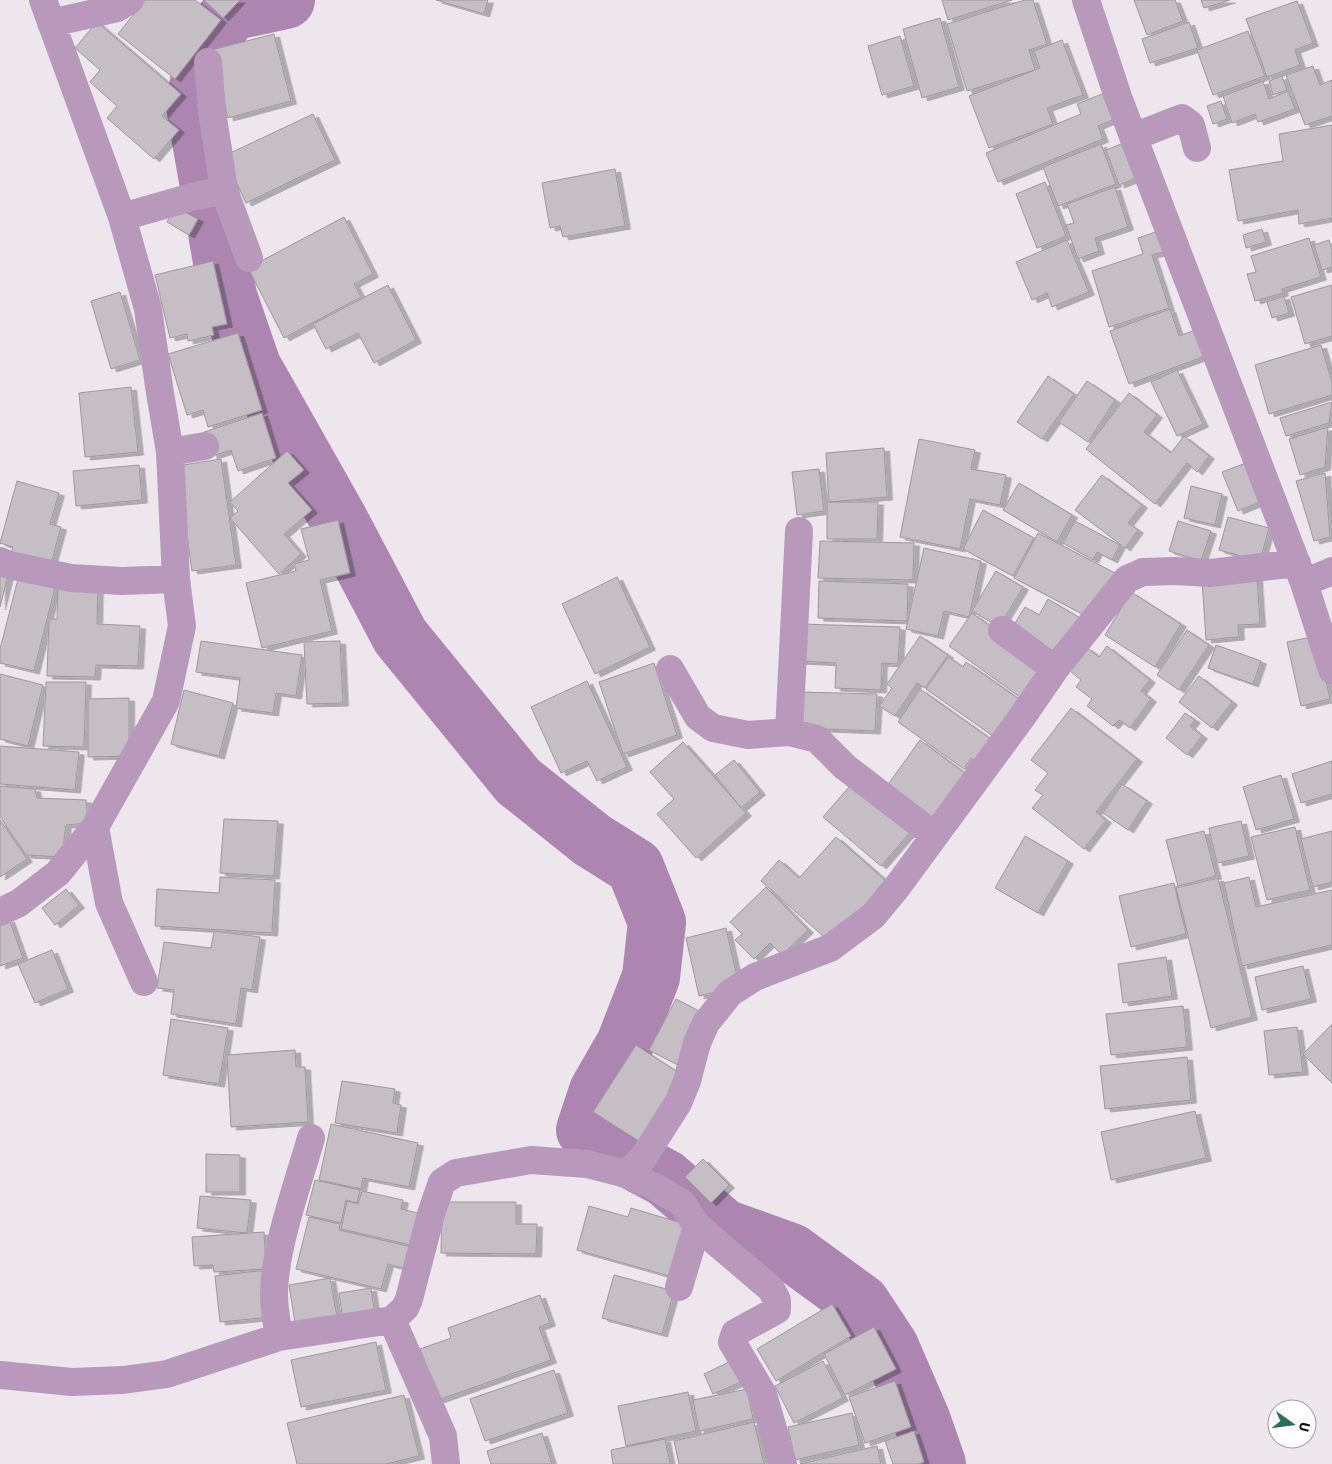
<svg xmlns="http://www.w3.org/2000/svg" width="1332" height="1464" viewBox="0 0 1332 1464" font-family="Signika,sans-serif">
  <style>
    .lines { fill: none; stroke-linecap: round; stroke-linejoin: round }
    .river { stroke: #ac86b1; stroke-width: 58 }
    .building { fill: #c5bfc5; stroke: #9d979e; filter: url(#shadow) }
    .minor { stroke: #b899bc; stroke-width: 28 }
  </style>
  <defs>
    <filter id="shadow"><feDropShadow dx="5.5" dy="3" stdDeviation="0" flood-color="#0004"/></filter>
  </defs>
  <rect width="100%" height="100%" fill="#ede6ed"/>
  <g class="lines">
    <path class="river" d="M286,0L230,12L204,50L195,106L228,296L252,366L339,520L400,636L518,781L592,840L635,867L657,922L651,977L625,1044L598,1091L585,1130L603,1147L618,1153L665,1178L724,1228L791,1252L861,1303L890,1347L922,1421L937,1464"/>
  </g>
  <path class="building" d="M145,0H195L221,20L175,79L118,34Z
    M204,0H240L223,18Z
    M436,0H488L484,14Z
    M942,0H1012L948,20Z
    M1025,0H1033L1047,44L1029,50L1035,70L967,91L947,24Z
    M1134,0H1175L1183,21L1147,35Z
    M1201,0H1230L1204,8Z
    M1297,1L1313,43L1295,50L1300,65L1267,77L1246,19Z
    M940,18L959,87L922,98L903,29Z
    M97,22L181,94L162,116L179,130L154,159L107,118L117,106L90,82L100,70L75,48Z
    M1189,22L1198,48L1150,63L1142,39Z
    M1248,31L1265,76L1213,95L1197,50Z
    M274,34L291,101L228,118L211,50Z
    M900,36L914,86L882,95L868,46Z
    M1062,40L1083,95L1047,108L1053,124L989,148L969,96L1040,68L1034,51Z
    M1313,66L1320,85L1332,80V116L1305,125L1286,75Z
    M1282,76L1287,90L1273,95L1269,81Z
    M1263,81L1269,99L1288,91L1295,109L1258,122L1255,114L1232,123L1223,96Z
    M1107,92L1117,118L1098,126L1103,139L998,182L986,153L1081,114L1077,104Z
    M1221,101L1227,119L1213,124L1207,106Z
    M313,114L335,160L246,203L224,156Z
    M1332,125V218L1299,224L1298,210L1238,221L1229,170L1283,161L1279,134Z
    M1131,140L1144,175L1119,185L1106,150Z
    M1101,144L1116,184L1058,206L1043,167Z
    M615,169L625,226L563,237L560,226L550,228L542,183Z
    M1045,182L1066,236L1037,248L1016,194Z
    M1115,187L1128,227L1095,238L1099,251L1078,259L1066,225L1074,223L1067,204Z
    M175,207L198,219L189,235L167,222Z
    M344,217L373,274L354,284L361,297L284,338L248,268Z
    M1164,229L1170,250L1152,255L1169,308L1109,327L1092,271L1143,254L1138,238Z
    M1262,229L1266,242L1246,248L1243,235Z
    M1309,238L1321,277L1282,289L1283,293L1255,301L1247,274L1256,272L1251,256Z
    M1067,240L1089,292L1052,307L1047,293L1032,300L1016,262Z
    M1329,240L1332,250V267L1322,270L1314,245Z
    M213,261L227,324L212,327L214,335L188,341L187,334L170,338L155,275Z
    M388,285L416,340L374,363L358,333L326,349L313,324Z
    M1332,285V336L1305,344L1291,297Z
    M120,292L140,360L111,369L91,301Z
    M1284,296L1289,313L1272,318L1267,302Z
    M1170,309L1179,336L1198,329L1208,355L1129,384L1110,331Z
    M238,333L262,410L208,427L203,410L187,415L168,354Z
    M1321,345L1332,382V395L1269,414L1255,365Z
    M1177,370L1203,424L1177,436L1151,382Z
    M1048,376L1074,394L1042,439L1017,422Z
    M1087,381L1115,400L1088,442L1059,422Z
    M131,387L138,452L85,457L79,393Z
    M1129,393L1157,415L1144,432L1171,453L1184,436L1209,456L1197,472L1187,463L1155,504L1086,449Z
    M1332,402L1329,423L1286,436L1280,418Z
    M262,413L276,458L238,471L231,450L212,456L204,432Z
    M1328,427L1325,467L1300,475L1289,439Z
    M919,439L975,450L971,469L1006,475L1000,505L970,499L960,549L900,537Z
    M884,448L887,497L829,502L826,453Z
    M287,451L304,470L288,483L312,510L284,534L301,554L279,574L230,518L238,511L230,502Z
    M221,459L236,565L192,571L177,466Z
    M1246,463L1262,501L1238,511L1222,472Z
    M139,465L142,500L76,506L73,471Z
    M819,469L824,511L797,515L792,472Z
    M1325,473L1330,537L1314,541L1296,481Z
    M1102,475L1142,505L1128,523L1138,530L1125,548L1075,510Z
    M17,481L59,493L50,524L61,527L49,571L9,560L13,547L0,543Z
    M1019,483L1072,515L1057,542L1003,510Z
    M1191,486L1222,494L1215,525L1184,518Z
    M827,502H878L877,539H827Z
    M983,510L1034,538L1013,576L963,549Z
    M1228,517L1269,528L1260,561L1219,550Z
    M338,520L350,573L320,580L332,631L262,648L246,583L296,571L294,564L309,560L301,529Z
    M1075,521L1120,545L1112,560L1097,552L1093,560L1063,543Z
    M1178,521L1211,531L1201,561L1169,551Z
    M1038,533L1115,573L1092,619L1014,578Z
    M820,541L914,543L913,580L818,578Z
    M924,548L981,561L969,617L944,611L938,636L906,629Z
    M0,565L10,568L0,607Z
    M996,571L1023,587L999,627L972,611Z
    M19,575L56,584L34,671L0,663V649Z
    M617,577L650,647L595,674L562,604Z
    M1257,577L1260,624L1238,625L1239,637L1206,640L1202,580Z
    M819,581L908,584L907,621L818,618Z
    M58,585L98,586L97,624L140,626L138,666L96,665L95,677L47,676L49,619H57Z
    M1131,592L1181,624L1155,667L1105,635Z
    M1048,599L1080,618L1054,664L1012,628L1025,607L1039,615Z
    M972,613L1047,667L1024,700L949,646Z
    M800,624L900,627L898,664L882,663L881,690L835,688L836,663L798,661Z
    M1187,630L1209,645L1179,690L1157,675Z
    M920,636L948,655L925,688L917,683L895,716L879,706L892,688L887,684Z
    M1316,636L1330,699L1301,706L1287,642Z
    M201,641L302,655L296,696L276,693L273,713L236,708L240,678L196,672Z
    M340,641L343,703L307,704L304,642Z
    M1216,645L1261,661L1253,684L1208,668Z
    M1107,646L1150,680L1141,691L1151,699L1130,728L1119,720L1113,726L1087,706L1092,699L1076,687L1081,680L1069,670L1086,647L1099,657Z
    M948,657L963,667L966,662L1023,702L997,739L926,689Z
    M654,663L677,735L623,754L599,682Z
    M0,674L43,685L28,746L0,739Z
    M1199,676L1232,702L1212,728L1179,702Z
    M587,681L627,767L597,781L587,761L561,773L531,707Z
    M46,682H86L84,747L43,746Z
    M920,689L995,742L979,764L971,758L964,769L898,722Z
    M184,690L233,703L219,756L171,744Z
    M801,692L877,694L875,731L799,728Z
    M129,698V756L88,757V699Z
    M1071,708L1137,759L1096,812L1106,820L1084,849L1032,808L1043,795L1035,790L1048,773L1031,760Z
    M1185,713L1195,720L1190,726L1202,736L1187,755L1166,738Z
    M920,740L970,777L934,827L884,790Z
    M683,742L746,813L696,858L657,814L674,799L650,772Z
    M0,746L79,752L75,790L0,784Z
    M734,760L760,792L741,808L715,775Z
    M1332,761V794L1301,803L1292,774Z
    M1281,775L1294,819L1256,830L1243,787Z
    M855,780L913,829L881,866L823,817Z
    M1122,784L1147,801L1128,830L1103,813Z
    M0,786L35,789L37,798L86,800L88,823L66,825L62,857L26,855L0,817Z
    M224,819L278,821L274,876L220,873Z
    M0,820L27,859L0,877Z
    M1241,821L1249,856L1217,863L1209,828Z
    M1295,827L1310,890L1267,900L1251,837Z
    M1204,831L1216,876L1178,886L1166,840Z
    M1332,831V882L1313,887L1301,839Z
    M1025,836L1068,861L1038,913L995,888Z
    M836,837L886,881L832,944L761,881L779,860L799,878Z
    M220,877L275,880L272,933L155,926L157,889L219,893Z
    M1249,877L1256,907L1332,890V945L1242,966L1224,883Z
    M1218,878L1252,1017L1211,1028L1176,888Z
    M1174,883L1186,934L1131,947L1119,896Z
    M766,887L808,930L782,955L770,943L754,959L735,940L742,934L730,922Z
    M66,889L79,905L55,925L42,908Z
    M9,919L23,958L0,966V922Z
    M726,928L739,986L699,996L686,938Z
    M214,931L260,937L252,990L241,988L236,1024L171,1014L174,990L157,988L164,942L211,948Z
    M52,950L68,989L35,1003L18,964Z
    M1166,957L1172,996L1123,1003L1118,964Z
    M1303,966L1311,999L1262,1010L1255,977Z
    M676,999L705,1014L678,1065L649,1050Z
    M1183,1006L1187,1047L1111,1055L1106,1014Z
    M171,1019L228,1028L219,1084L163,1075Z
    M1332,1024V1083L1303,1054Z
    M1297,1027L1303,1072L1269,1075L1264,1031Z
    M636,1045L685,1077L642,1143L593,1112Z
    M295,1050L296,1067H305L308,1122L231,1127L227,1055Z
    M1187,1057L1191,1100L1105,1109L1100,1066Z
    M342,1081L395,1089L393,1103L401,1105L397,1133L335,1123Z
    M1195,1111L1206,1158L1111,1180L1101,1132Z
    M331,1124L418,1143L409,1187L363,1178L361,1189L319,1180Z
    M206,1154L240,1155V1192H206Z
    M703,1159L729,1185L711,1203L685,1177Z
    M315,1180L360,1190L357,1203L346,1200L341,1223L306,1215Z
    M362,1191L403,1200L401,1209L422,1214L415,1246L341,1229L347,1201L358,1204Z
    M200,1196L251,1200L247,1233L197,1228Z
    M442,1202H516V1224H537L536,1254L441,1253Z
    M589,1206L628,1217L631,1208L685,1224L669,1276L577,1250Z
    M309,1217L340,1224L339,1230L412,1247L407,1269L388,1264L381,1289L296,1269Z
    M264,1232L266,1269L214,1272L213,1265L194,1266L192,1237Z
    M266,1270L271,1317L220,1322L215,1276Z
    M614,1275L674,1291L662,1334L602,1318Z
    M330,1278L338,1322L296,1329L289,1285Z
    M371,1288L375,1315L343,1321L339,1293Z
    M540,1295L550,1323L539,1327L551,1360L438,1400L420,1349L451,1338L448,1328Z
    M832,1304L851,1336L776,1381L757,1349Z
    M874,1327L896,1369L845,1395L824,1354Z
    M376,1342L386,1390L301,1407L291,1360Z
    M731,1361L741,1382L713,1394L704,1374Z
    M823,1361L843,1398L794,1423L775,1386Z
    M554,1370L568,1413L485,1441L470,1399Z
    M895,1381L911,1427L865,1443L849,1397Z
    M747,1389L753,1419L699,1431L693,1400Z
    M688,1392L696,1431L626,1446L618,1406Z
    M404,1395L419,1456L386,1464H297L287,1423Z
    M852,1413L859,1445L795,1460L788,1427Z
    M754,1422L764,1464H679L674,1441Z
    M914,1431L924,1462L919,1464H893L885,1441Z
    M542,1433L552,1464H491L487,1451Z
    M665,1439L670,1464H613L611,1450Z
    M877,1446L881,1464H800Z"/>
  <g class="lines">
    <path class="minor" d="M1086,0L1118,97L1304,583L1332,670
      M51,23L117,8L130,0
      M208,62L212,111L224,190L249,258
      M1133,137L1182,118L1191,125L1197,148
      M122,217L192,197L224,190
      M170,452L205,446
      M0,561L9,565L71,578L122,581L176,579
      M1304,583L1332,571
      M1002,630L1055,669
      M670,669L698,717L713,728L748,735L789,732L817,739L845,767L934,835
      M789,732L799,531
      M95,827L109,903L144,982
      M0,912L19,903L58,873L95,827L166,701L182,626L176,579L170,452L160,393L148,309L122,217L43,0
      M626,1174L655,1187L682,1203L697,1226L771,1289L777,1300V1310L735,1333L732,1342L763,1394L783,1464
      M679,1287L697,1226
      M392,1320L443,1436L446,1464
      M279,1337C277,1323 274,1309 274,1295C274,1248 298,1184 311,1138
      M0,1375L72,1382L123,1380L167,1374L279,1337L392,1320L405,1308L409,1299L431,1214L442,1182L456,1173L531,1160L587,1164L626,1174L643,1158L678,1103L687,1081L697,1043L706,1023L730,993L755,977L830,948L873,916L897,887L1022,717L1055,669L1127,579L1143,572L1175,571L1210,573L1297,563"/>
  </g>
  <g transform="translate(1292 1424) rotate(104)"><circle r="24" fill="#ffffff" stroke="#9f9f9f"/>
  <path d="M0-4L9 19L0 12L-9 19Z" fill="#2c6c5b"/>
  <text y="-8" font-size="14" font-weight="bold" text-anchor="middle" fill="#100e10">U</text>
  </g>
</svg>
